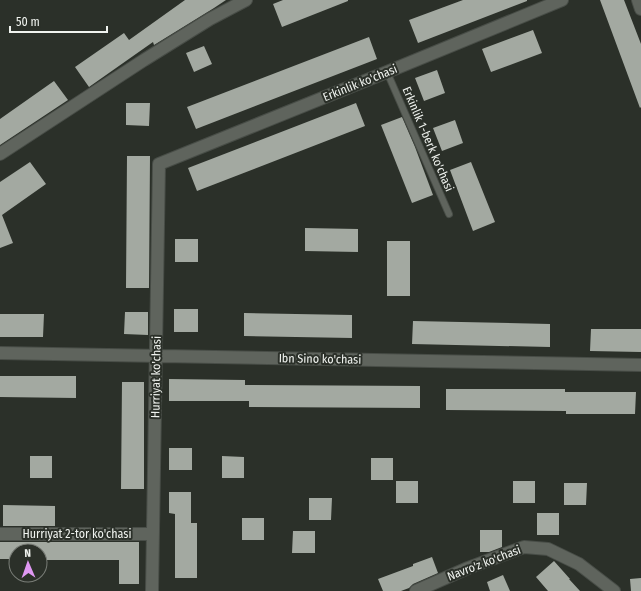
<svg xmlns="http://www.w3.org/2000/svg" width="641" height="591" viewBox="0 0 641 591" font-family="'Fira Sans Condensed',sans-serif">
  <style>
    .building { fill: #a3a9a1 }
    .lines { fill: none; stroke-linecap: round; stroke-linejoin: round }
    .lane-casing { stroke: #484d47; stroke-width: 8 }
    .street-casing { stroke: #484d47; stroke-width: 14 }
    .lane { stroke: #5f645d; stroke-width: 6 }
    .street { stroke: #5f645d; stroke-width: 12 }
    .labels { text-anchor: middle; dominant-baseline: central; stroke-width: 4; stroke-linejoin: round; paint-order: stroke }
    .street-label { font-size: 12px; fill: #f0f3ef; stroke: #2b3029 }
  </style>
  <rect width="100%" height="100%" fill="#2b3029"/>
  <path class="building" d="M185,0H226L214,8L154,45L153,42L89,87L75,67L124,33L129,40Z
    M283,0H348V1L282,27L273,4Z
    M463,0H527V1L418,43L409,20Z
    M600,0H624L641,44V107L640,108Z
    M533,30L542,53L491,72L482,49Z
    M369,37L377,59L196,129L187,107Z
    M204,46L212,64L194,72L186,53Z
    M437,70L445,93L424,101L415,78Z
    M54,81L68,100L0,145V119Z
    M126,103H150L149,126L126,125Z
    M356,103L365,126L197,191L188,168Z
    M402,117L415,147L433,195L412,203L381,125Z
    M455,120L463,143L442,151L433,128Z
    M127,156H150L149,288H126Z
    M30,162L46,184L2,215L13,243L0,248V182Z
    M471,162L495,222L473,231L450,170Z
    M305,228L358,229V252L305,251Z
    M175,239H198V262H175Z
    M387,241H410V296H387Z
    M174,309H198V332H174Z
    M125,312H148V335L124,334Z
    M244,313L352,315V338L244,336Z
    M0,314H44L43,337H0Z
    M413,321L550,324V347L412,344Z
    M591,329H641V352L590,351Z
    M0,376H76V398L0,397Z
    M169,379L245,380V385L420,386V408L249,407V401H169Z
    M122,382H144V489H121Z
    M446,389H565V392H636L635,414H566V411L446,410Z
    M169,448H192V470H169Z
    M30,456H52V478H30Z
    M222,456L244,457V478H222Z
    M371,458H393V480H371Z
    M396,481H418V503H396Z
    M513,481H535V503H513Z
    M564,483H587L586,505H564Z
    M169,492H191V523H197V578H175V514L169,513Z
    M309,498H332L331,520H309Z
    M3,505L55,506V526H3Z
    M537,513H559V535H537Z
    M242,518H264V540H242Z
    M480,530H502V547L489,552H480Z
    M293,531H315V553H292Z
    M0,542H139V584H119V560H40V551H16V559H0Z
    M432,557L438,573L413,584L409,588L401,591H383L378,579L413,566V564Z
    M554,561L570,579H569L580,591H548L536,577Z
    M503,575L510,591H490L487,582Z
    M641,578V591H631L630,579Z"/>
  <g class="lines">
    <defs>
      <path id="lane" d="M387,72L449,214"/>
      <path id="street" d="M638,0L641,9
        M0,154L144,60L210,19L246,0
        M0,353L641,365
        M0,534H153
        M152,591L159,164L387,72L562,0
        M416,591L468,568L524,547L548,549L579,564L614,591"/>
    </defs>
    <use href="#lane" class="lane-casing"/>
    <use href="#street" class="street-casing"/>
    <use href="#lane" class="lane"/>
    <use href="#street" class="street"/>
  </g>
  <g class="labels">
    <g class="street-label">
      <text transform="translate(360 83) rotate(-22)">Erkinlik ko'chasi</text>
      <text transform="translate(428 139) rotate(67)">Erkinlik 1-berk ko'chasi</text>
      <text transform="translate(320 359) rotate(1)">Ibn Sino ko'chasi</text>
      <text transform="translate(156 377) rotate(-89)">Hurriyat ko'chasi</text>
      <text x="77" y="534">Hurriyat 2-tor ko'chasi</text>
      <text transform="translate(484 563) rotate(-21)">Navro'z ko'chasi</text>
    </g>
  </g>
  <g transform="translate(28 563) rotate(358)"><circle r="19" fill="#2b3029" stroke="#7a7e78"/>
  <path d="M0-3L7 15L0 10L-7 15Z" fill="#df98f2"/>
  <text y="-6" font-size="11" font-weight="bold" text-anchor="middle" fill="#f0f3ef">N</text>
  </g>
  <path d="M10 26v6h97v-6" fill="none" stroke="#f0f3ef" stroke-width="2"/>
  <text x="16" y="26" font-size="12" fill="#f0f3ef" stroke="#2b3029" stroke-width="3" paint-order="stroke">50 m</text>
</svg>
